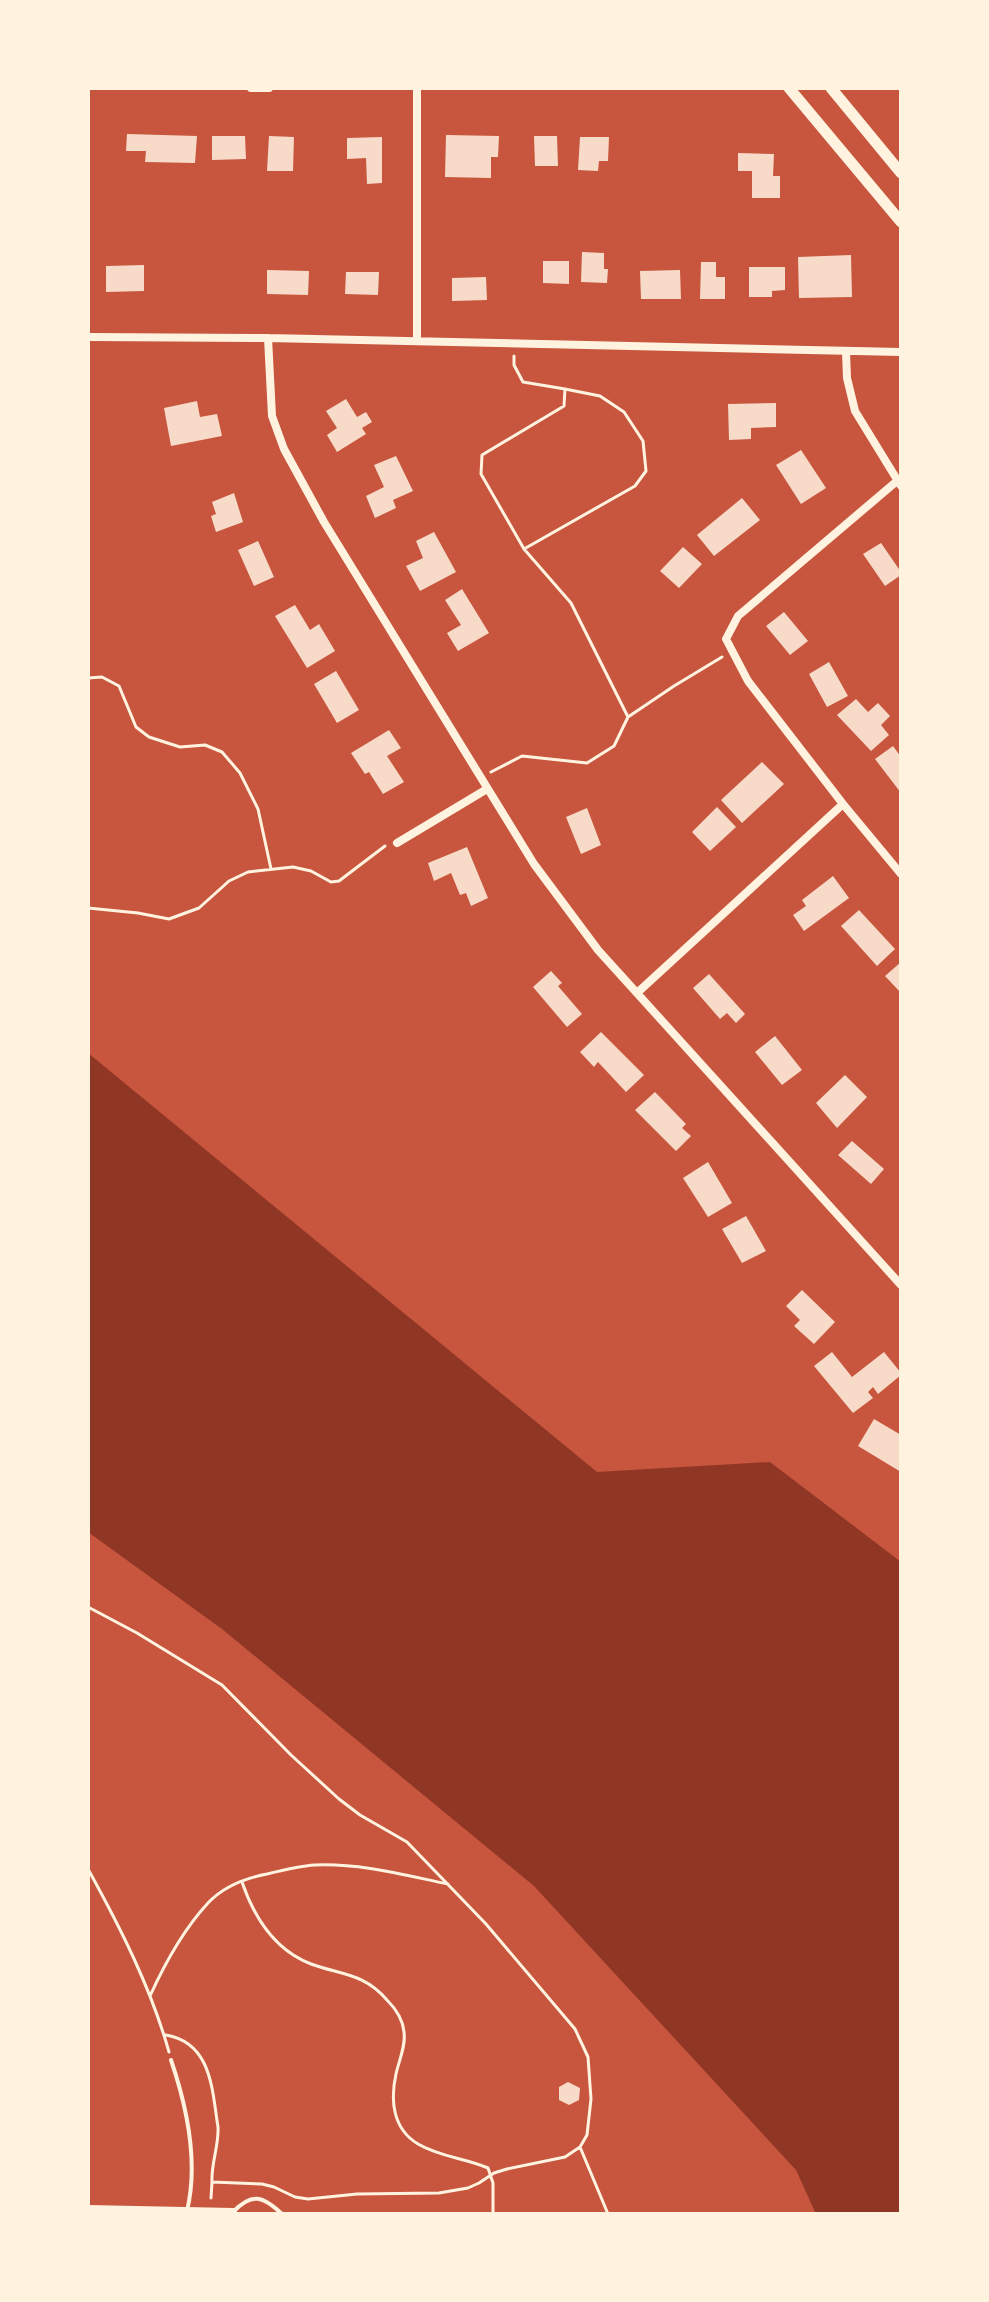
<svg xmlns="http://www.w3.org/2000/svg" width="989" height="2302" viewBox="0 0 989 2302" font-family="'Source Sans 3',sans-serif">
  <style>
    .water { fill: #8f3625 }
    .building { fill: #f7dbc8 }
    .lines { fill: none; stroke-linecap: round; stroke-linejoin: round }
    .path { stroke: #fff3e0; stroke-width: 3 }
    .service { stroke: #fff3e0; stroke-width: 4 }
    .minor { stroke: #fff3e0; stroke-width: 8 }
    .secondary { stroke: #fff3e0; stroke-width: 11 }
  </style>
  <rect width="100%" height="100%" fill="#c8553d"/>
  <path class="water" d="M88,1053L597,1472L770,1462L901,1562V2214H816L796,2170L534,1886L222,1629L88,1532Z"/>
  <path class="building" d="M127,134L197,136L195,163L145,162L146,151H126Z
    M446,135L499,136L498,157H491V178L445,177Z
    M212,136H245L246,159L212,160Z
    M269,136L294,137L293,171H267Z
    M534,136H557L558,166H535Z
    M382,137V183L367,184L366,158L347,159V138Z
    M580,137H609L608,161H599L598,171L578,170Z
    M738,153L774,154L773,176H780V198H752V171H738Z
    M582,252L604,253V269H608L607,283L581,282Z
    M851,255L852,297L799,298L798,257Z
    M543,261H569V284L543,283Z
    M701,262H716V277H725V299H700Z
    M144,265V291L106,292V266Z
    M749,267H785V290L772,291V297H749Z
    M267,270L309,271L308,295L267,294Z
    M680,270L681,299H641L640,271Z
    M346,272H379L378,295L345,294Z
    M486,277L487,300L452,301V278Z
    M346,399L357,417L366,412L372,422L362,428L366,434L337,452L327,435L337,428L326,411Z
    M197,401L200,417L217,414L222,436L171,446L164,408Z
    M776,403V427L751,428V439L729,440L728,404Z
    M801,450L826,488L801,504L776,465Z
    M396,456L413,491L393,500L396,508L375,518L366,496L384,487L374,465Z
    M234,493L243,522L216,532L211,516L216,514L212,502Z
    M742,498L760,520L714,556L697,535Z
    M434,532L456,572L420,591L406,566L423,558L416,541Z
    M258,541L274,577L254,586L238,550Z
    M881,543L901,572V575L885,586L863,554Z
    M683,547L702,564L679,588L660,571Z
    M462,589L489,633L458,651L447,633L461,625L445,600Z
    M295,605L310,630L319,624L335,651L307,668L275,616Z
    M784,612L808,641L790,655L766,626Z
    M829,662L848,696L827,707L809,674Z
    M336,671L359,710L337,723L314,684Z
    M856,699L868,712L878,703L890,716L881,725L889,735L871,751L837,715Z
    M389,730L401,748L387,756L404,782L383,794L369,772L365,774L351,753Z
    M893,746L901,757V793L875,759Z
    M762,762L784,784L742,823L721,800Z
    M717,807L736,827L710,851L692,832Z
    M587,808L601,845L581,854L566,817Z
    M467,847L488,898L471,906L466,893L460,895L451,873L434,881L428,863Z
    M833,876L849,898L804,931L793,915L806,906L802,900Z
    M859,910L895,949L877,966L841,926Z
    M901,962V993L885,976Z
    M551,971L562,983L558,986L582,1014L567,1027L533,987Z
    M709,974L745,1014L736,1023L727,1013L720,1019L693,988Z
    M601,1032L644,1075L626,1092L598,1062L594,1067L580,1052Z
    M775,1036L802,1070L782,1085L755,1052Z
    M845,1075L867,1097L837,1128L816,1103Z
    M655,1092L686,1124L682,1128L691,1136L676,1151L635,1110Z
    M852,1141L884,1169L871,1184L838,1155Z
    M708,1162L732,1203L708,1217L683,1178Z
    M746,1216L766,1251L742,1263L722,1229Z
    M802,1290L835,1322L814,1344L794,1326L800,1320L786,1306Z
    M832,1352L852,1377L884,1352L901,1373V1375L878,1394L873,1387L868,1392L873,1398L853,1413L814,1366Z
    M874,1419L901,1435V1472L858,1446Z
    M568,2082L580,2088L579,2100L569,2105L559,2100V2087Z"/>
  <g class="lines">
    <path class="path" d="M514,356V365L523,382L565,389L564,406L482,455L481,474L524,549L571,603L628,717
      M524,549L635,486L646,471L643,441L624,412L600,396L565,389
      M88,678L102,677L119,686L136,727L149,737L180,747L205,745L222,752L240,773L258,809L271,869
      M491,772L522,756L587,763L614,746L628,717L674,686L722,657
      M88,908L138,913L169,919L199,908L229,881L248,872L293,867L311,871L331,882L339,881L385,846
      M88,1607L137,1633L222,1685L291,1755L339,1799L360,1815L407,1842L486,1924L575,2029L588,2057L591,2099L587,2135L580,2147L565,2157L507,2169L494,2173L479,2183L468,2188L439,2193L357,2194L308,2199L295,2197L274,2187L262,2184L212,2182L211,2198
      M88,1869C120,1927 151,1988 169,2052
      M242,1882C254,1917 274,1950 311,1964C341,1975 364,1973 387,2000C395,2008 403,2020 404,2032C406,2046 399,2060 396,2074C390,2101 393,2129 418,2144C440,2157 465,2158 488,2168L493,2183V2214
      M150,1996C165,1963 183,1930 208,1903C223,1887 246,1878 267,1874C283,1870 299,1866 315,1865C360,1863 404,1875 448,1884
      M166,2035C212,2043 212,2090 218,2127C219,2146 211,2163 212,2182
      M580,2147L608,2214"/>
    <path class="service" d="M171,2060C187,2107 199,2161 187,2211
      M233,2212C252,2192 263,2196 282,2214
      M422,2214H453"/>
    <path class="minor" d="M251,88H269
      M417,88V341
      M88,337L268,338L901,352
      M268,338L272,416L284,449L324,522L534,864L598,950L901,1285
      M846,352L847,378L855,411L901,486
      M897,481L738,616L726,639L748,681L843,804L901,874
      M397,843L487,789
      M637,993L843,804
      M88,2209L233,2212"/>
    <path class="secondary" d="M789,88L901,222
      M831,88L901,173"/>
  </g>
  <rect width="989" height="2302" fill="none" stroke="#fff3e0" stroke-width="180"/>
</svg>
